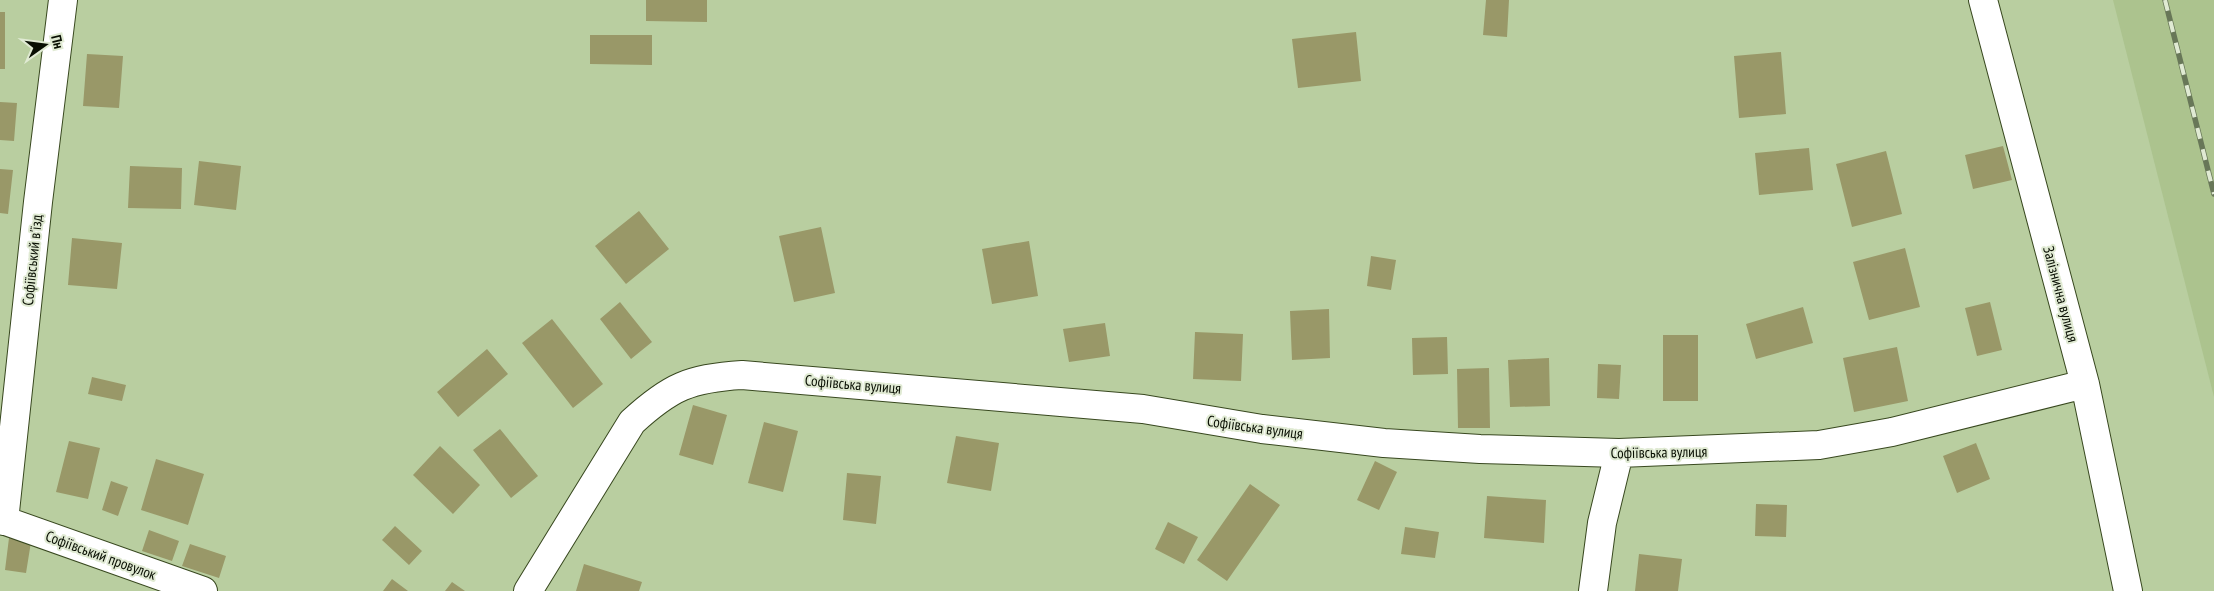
<svg xmlns="http://www.w3.org/2000/svg" width="2214" height="591" viewBox="0 0 2214 591" font-family="'PT Sans Narrow',sans-serif">
  <style>
    .built { fill: #acc38e }
    .building { fill: #999868 }
    .lines { fill: none; stroke-linecap: round; stroke-linejoin: round }
    .minor-casing { stroke: #38481f; stroke-width: 30 }
    .minor { stroke: #fff; stroke-width: 28 }
    .rail-casing { stroke: #687758; stroke-width: 5.5 }
    .rail { stroke: #e0ead3; stroke-width: 4; stroke-dasharray: 11; stroke-linecap: butt }
    .labels { text-anchor: middle; dominant-baseline: central; stroke-width: 4; stroke-linejoin: round; paint-order: stroke }
    .street-label { font-size: 15px; fill: #080e02; stroke: #e0ead3 }
  </style>
  <rect width="100%" height="100%" fill="#b9cea0"/>
  <path class="built" d="M2113,0H2214V397Z"/>
  <path class="building" d="M646,0H707V22L646,21Z
    M1486,0H1509L1507,37L1483,35Z
    M0,12H5V69H0Z
    M1356,32L1361,81L1298,88L1292,39Z
    M590,35H652V65L590,64Z
    M1781,52L1786,114L1739,118L1734,56Z
    M87,54L123,56L119,108L83,106Z
    M0,102L17,103L14,141L0,140Z
    M2003,146L2012,180L1973,189L1965,155Z
    M1809,148L1813,190L1759,195L1755,153Z
    M1886,151L1902,214L1852,227L1836,164Z
    M199,161L241,166L236,210L194,205Z
    M130,166L182,168L181,209L128,208Z
    M0,169L13,170L8,214L0,213Z
    M639,211L669,249L626,284L595,246Z
    M821,227L835,293L794,302L779,236Z
    M72,238L122,243L117,289L68,285Z
    M1029,241L1038,296L992,304L982,249Z
    M1905,248L1920,307L1869,320L1853,262Z
    M1371,256L1396,260L1391,290L1367,286Z
    M620,302L652,342L631,359L600,319Z
    M1990,302L2002,350L1977,356L1965,308Z
    M1803,307L1813,343L1756,359L1746,324Z
    M1329,309L1330,358L1292,360L1290,311Z
    M552,319L603,384L573,408L522,343Z
    M1105,323L1110,356L1069,362L1063,329Z
    M1195,332L1243,334L1241,381L1193,379Z
    M1663,335H1698V401H1663Z
    M1447,337L1448,374L1413,375L1412,338Z
    M1897,347L1908,401L1854,412L1843,358Z
    M487,349L508,374L458,417L437,392Z
    M1549,358L1550,406L1510,407L1508,360Z
    M1598,364L1621,365L1619,399L1597,398Z
    M1489,368L1490,428H1458L1457,369Z
    M92,377L126,385L122,401L88,394Z
    M693,405L727,415L713,465L679,455Z
    M764,422L798,431L783,492L748,483Z
    M500,429L538,476L511,498L473,450Z
    M956,436L999,443L991,491L947,483Z
    M69,441L100,448L88,499L56,492Z
    M1976,443L1990,479L1957,493L1943,456Z
    M440,446L480,485L453,514L413,475Z
    M156,459L204,474L188,525L141,510Z
    M1375,461L1397,472L1379,510L1357,500Z
    M847,473L881,476L876,524L843,520Z
    M111,481L128,487L118,516L102,510Z
    M1250,484L1280,505L1227,581L1197,560Z
    M1487,496L1546,500L1544,543L1484,538Z
    M1756,504L1787,505L1786,537L1755,536Z
    M1168,522L1198,537L1184,564L1155,549Z
    M395,526L422,551L409,565L382,540Z
    M1405,527L1439,532L1435,558L1401,554Z
    M149,530L179,541L172,561L142,551Z
    M9,538L31,542L26,573L5,570Z
    M190,544L226,556L219,578L182,566Z
    M1639,554L1682,559L1678,591H1635Z
    M584,564L642,582L639,591H576Z
    M392,579L408,591H383Z
    M452,582L465,591H445Z"/>
  <g class="lines">
    <defs>
      <path id="minor" d="M1983,0L2085,384L2128,591
        M0,519L203,591
        M4,521L38,202L63,0
        M528,591L632,422C670,387 690,378 742,375L1143,409L1262,429L1384,443L1480,449L1619,453L1819,445L1892,432L2085,384
        M1593,591L1602,523L1619,453"/>
    </defs>
    <use href="#minor" class="minor-casing"/>
    <use href="#minor" class="minor"/>
    <defs>
      <path id="rail" d="M2165,0L2214,194"/>
    </defs>
    <use href="#rail" class="rail-casing"/>
    <use href="#rail" class="rail"/>
  </g>
  <g class="labels">
    <g class="street-label">
      <text transform="translate(32 260) rotate(-84)">Софіївський в'їзд</text>
      <text transform="translate(2061 294) rotate(75)">Залізнична вулиця</text>
      <text transform="translate(853 384) rotate(5)">Софіївська вулиця</text>
      <text transform="translate(1255 427) rotate(8)">Софіївська вулиця</text>
      <text transform="translate(1659 452) rotate(-1)">Софіївська вулиця</text>
      <text transform="translate(101 555) rotate(20)">Софіївський провулок</text>
    </g>
  </g>
  <g transform="translate(45 45) rotate(76)" stroke="#e0ead3" stroke-width="4" paint-order="stroke">
  <path d="M0-4L9 19L0 12L-9 19Z" fill="#080e02"/>
  <text y="-8" font-size="14" font-weight="bold" text-anchor="middle" fill="#080e02">Пн</text>
  </g>
</svg>
